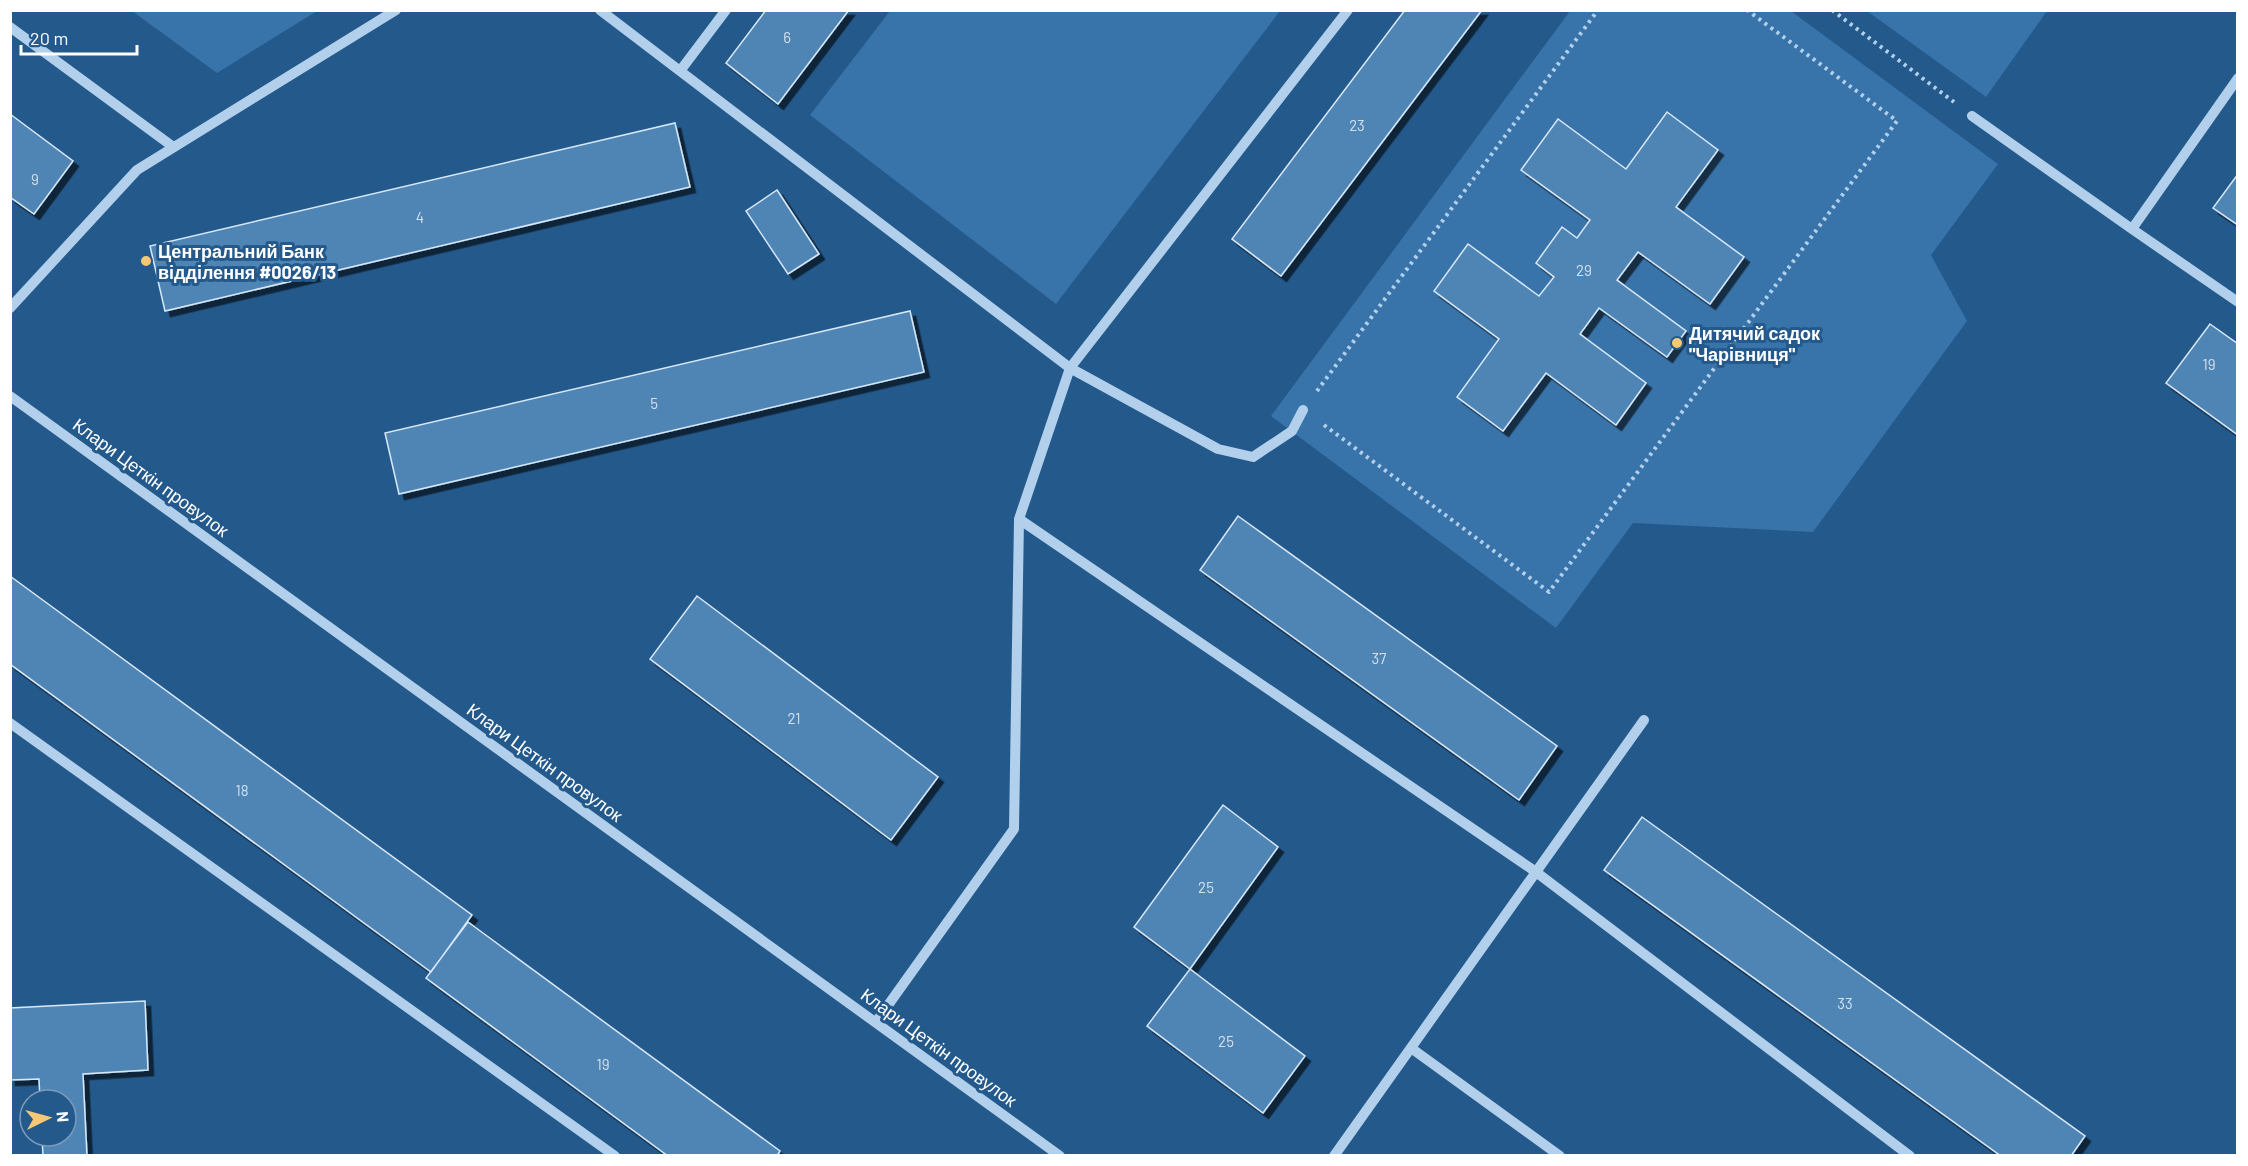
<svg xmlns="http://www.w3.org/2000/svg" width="2248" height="1166" viewBox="0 0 2248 1166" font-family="Barlow,sans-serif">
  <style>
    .green { fill: #3873a9 }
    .building { fill: #5085b5; stroke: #d7e8f8; stroke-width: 1.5; filter: url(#shadow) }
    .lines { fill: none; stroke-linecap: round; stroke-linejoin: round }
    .path { stroke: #b2d0eb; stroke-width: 4; stroke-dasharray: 3 4.5; stroke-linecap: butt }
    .minor { stroke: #b2d0eb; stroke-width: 10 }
    .poi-dot { fill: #f6c775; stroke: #24598c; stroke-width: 2 }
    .labels { text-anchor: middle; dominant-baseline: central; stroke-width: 6; stroke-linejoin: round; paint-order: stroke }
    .number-label { font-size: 15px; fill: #d3e0ec }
    .poi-label { font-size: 18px; font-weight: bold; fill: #fff; stroke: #24598c; text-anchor: start }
    .street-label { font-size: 18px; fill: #fff; stroke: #24598c }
  </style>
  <defs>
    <filter id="shadow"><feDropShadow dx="5.5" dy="5.5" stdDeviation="0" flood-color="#0009"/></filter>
  </defs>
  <rect width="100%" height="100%" fill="#24598c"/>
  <path class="green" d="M132,11H317L217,73Z
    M890,11V10L1280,11L1056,304L810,115Z
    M1570,11H1791L1998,164L1931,255L1967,321L1813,532L1633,523L1556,628L1271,416Z
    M1867,11H2047L1986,97Z"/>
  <path class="building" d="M766,10H849L778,104L726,63Z
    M1405,10H1482L1281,276L1232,239Z
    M1667,112L1718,150L1676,207L1744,257L1710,304L1638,252L1617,280L1686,331L1667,357L1599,308L1580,334L1646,383L1616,425L1546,373L1503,431L1457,397L1499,339L1434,291L1468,244L1539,296L1554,277L1536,263L1562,227L1577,238L1590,220L1521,170L1558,119L1626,169Z
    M10,114L73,161L34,214L10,197Z
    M675,123L690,187L165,311L150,246Z
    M2238,174V225L2213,208Z
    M777,190L819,254L788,274L746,211Z
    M910,311L924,372L399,494L385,433Z
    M2210,324L2238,344V435L2166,383Z
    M1238,516L1557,746L1519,800L1200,570Z
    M10,576L472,915L431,972L10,664Z
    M697,596L938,777L891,840L650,659Z
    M1223,805L1278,847L1190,969L1134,927Z
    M1642,817L2085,1136L2071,1156H2001L1604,870Z
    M468,922L780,1151L777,1156H668L426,978Z
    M1190,969L1305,1056L1263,1113L1147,1026Z
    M145,1001L148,1070L83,1074L87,1156H43L42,1136H66V1100H40L39,1079L10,1080V1008Z"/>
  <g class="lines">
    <path class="path" d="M1832,10L1954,102
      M1317,391L1598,10
      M1324,425L1549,592L1897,121L1747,10"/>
    <path class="minor" d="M600,10L1070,368L1218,449L1253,457L1292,431L1303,410
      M10,27L172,146
      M680,71L726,10
      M2238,78L2132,229L2238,302
      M1972,116L2132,229
      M10,308L137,170L396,10
      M10,396L1060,1156
      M1019,519L1536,872L1910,1156
      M10,723L615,1156
      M876,1022L1014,829L1019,519L1070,368L1348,10
      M1411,1048L1560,1156
      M1334,1156L1644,720"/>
  </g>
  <g class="poi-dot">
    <circle cx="146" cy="261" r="6"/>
    <circle cx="1677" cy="343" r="6"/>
  </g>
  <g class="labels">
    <g class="number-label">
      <text x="787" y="37">6</text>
      <text x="1357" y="125">23</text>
      <text x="35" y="179">9</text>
      <text x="420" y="217">4</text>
      <text x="1584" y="270">29</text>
      <text x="2209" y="364">19</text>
      <text x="654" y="403">5</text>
      <text x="1379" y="658">37</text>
      <text x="794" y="718">21</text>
      <text x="242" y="790">18</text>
      <text x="1206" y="887">25</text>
      <text x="1845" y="1003">33</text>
      <text x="1226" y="1041">25</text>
      <text x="603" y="1064">19</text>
    </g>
    <g class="poi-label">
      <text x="158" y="251">Центральний Банк<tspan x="158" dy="21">відділення #0026/13</tspan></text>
      <text x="1689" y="333">Дитячий садок<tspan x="1689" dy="21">"Чарівниця"</tspan></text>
    </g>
    <g class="street-label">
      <text transform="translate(151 477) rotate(36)">Клари Цеткін провулок</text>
      <text transform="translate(545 762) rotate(36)">Клари Цеткін провулок</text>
      <text transform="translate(939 1047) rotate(36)">Клари Цеткін провулок</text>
    </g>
  </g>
  <rect width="2248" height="1166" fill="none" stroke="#ffffff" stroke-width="24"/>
  <g transform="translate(48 1118) rotate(85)"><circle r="28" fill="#24598c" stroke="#7c9bba" stroke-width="1.5"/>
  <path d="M0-4.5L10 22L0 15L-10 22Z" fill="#f6c775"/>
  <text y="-9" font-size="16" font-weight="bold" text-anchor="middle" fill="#ffffff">N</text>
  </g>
  <path d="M21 45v9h116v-9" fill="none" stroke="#ffffff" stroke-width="3"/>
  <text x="30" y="45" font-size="18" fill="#ffffff" stroke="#24598c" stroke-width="4.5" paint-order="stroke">20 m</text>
</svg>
